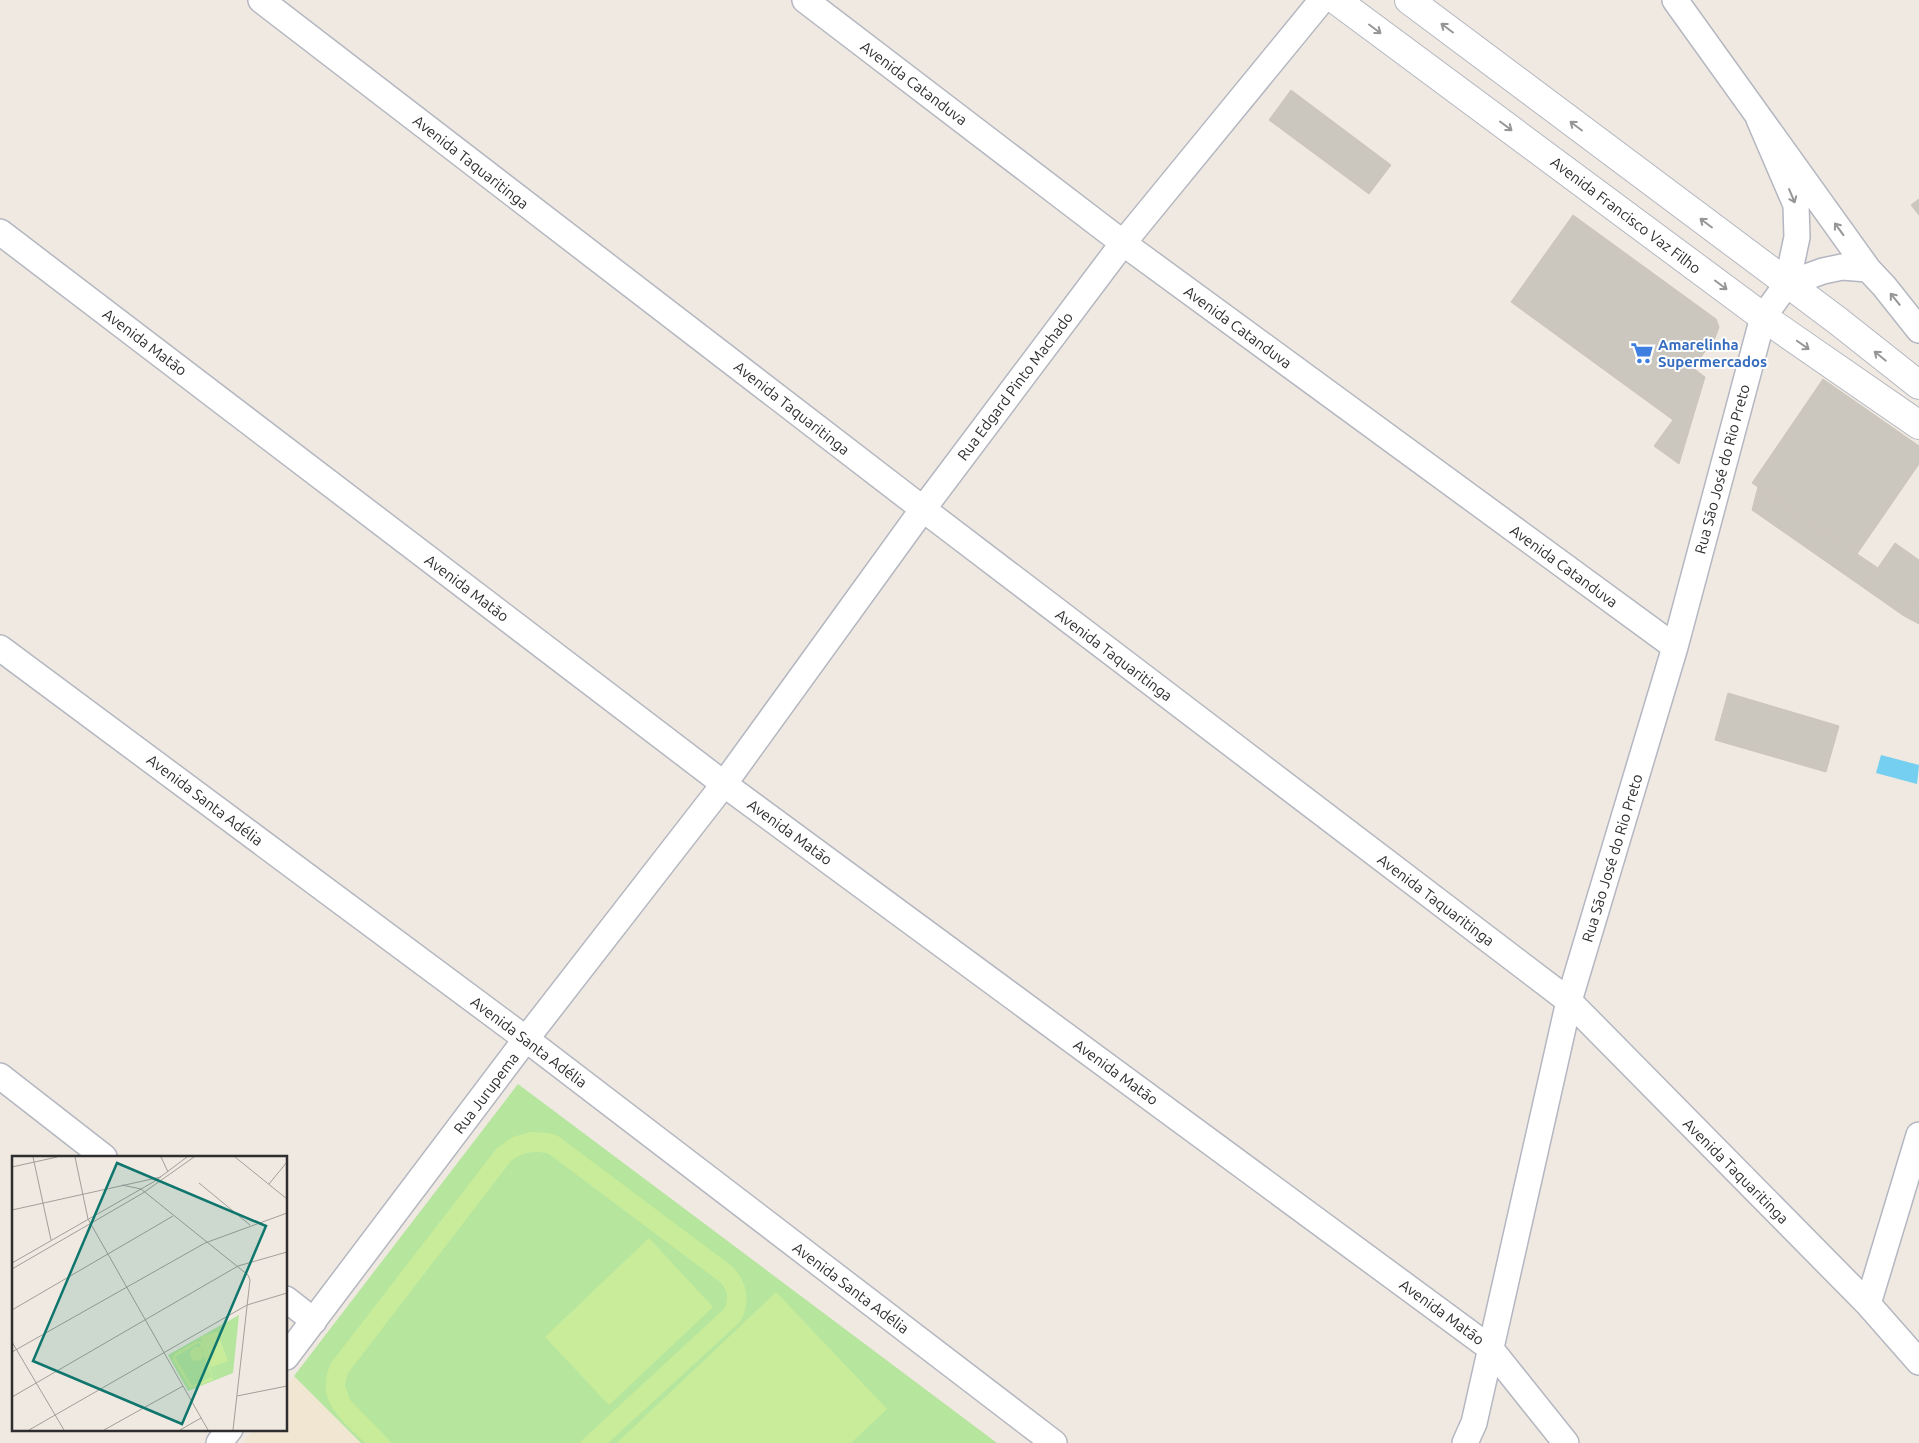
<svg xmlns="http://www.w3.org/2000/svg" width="1919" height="1443" viewBox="0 0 1919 1443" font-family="Ubuntu,sans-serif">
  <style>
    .education { fill: #f0e6d1 }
    .green { fill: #b6e59e }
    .pitch { fill: #c9ec9a }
    .water { fill: #75cff0 }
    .building { fill: #cbc7bf; stroke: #cbc5ba }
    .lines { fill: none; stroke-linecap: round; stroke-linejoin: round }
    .street-casing { stroke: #b4b7c1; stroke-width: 28 }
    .secondary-casing { stroke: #b4b7c1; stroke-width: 30 }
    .street { stroke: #fff; stroke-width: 25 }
    .secondary { stroke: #fff; stroke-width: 28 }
    .oneway { stroke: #969696 }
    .labels { text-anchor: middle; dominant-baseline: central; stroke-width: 4; stroke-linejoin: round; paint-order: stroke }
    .street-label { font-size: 15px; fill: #2e2e2e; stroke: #fff }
    .shop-label { font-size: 15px; font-weight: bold; fill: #366cbe; stroke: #fff; text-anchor: start }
    .inset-road { fill: none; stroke: #a29e99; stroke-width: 1 }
    .view { fill: #0f766e; fill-opacity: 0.15; stroke: #0f766e; stroke-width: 2.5 }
    .inset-edge { fill: none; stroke: #2e2e2e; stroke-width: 2.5 }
  </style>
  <rect width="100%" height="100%" fill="#efe9e1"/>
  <path class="education" d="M294,1376L361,1443H243L254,1429H286V1387Z"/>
  <path class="green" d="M518,1084L997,1443H361L294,1376Z"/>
  <path class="pitch" d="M530,1132L549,1133L558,1136L733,1267C748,1284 751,1302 740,1322L608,1443H579L724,1309C729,1299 728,1290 720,1282L549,1154C535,1150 523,1152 511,1161L348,1373L345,1385L350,1400L392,1443H365C341,1419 314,1400 331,1363L497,1148L513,1137Z
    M649,1238L713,1307L609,1405L545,1337Z
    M776,1292L887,1409L851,1443H617Z"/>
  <path class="water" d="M1881,755L1919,765L1917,784L1876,773Z"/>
  <path class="building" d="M1291,90L1391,165L1369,194L1269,120Z
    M1919,199V215L1911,205Z
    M1573,215L1716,319L1719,327L1715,338L1693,368L1705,377L1679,464L1654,446L1673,420L1511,302Z
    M1823,379L1919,446V464L1857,554L1752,483Z
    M1758,487L1878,568L1864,588L1752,510Z
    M1895,543L1919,560V594L1904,616L1864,588Z
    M1919,594V624L1904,616Z
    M1728,693L1839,726L1826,772L1715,740Z"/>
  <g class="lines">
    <defs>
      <path id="street" d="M261,0L923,509L1569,1001L1868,1304L1919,1362
        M805,0L1123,243L1675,647
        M1675,0L1868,269L1884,286L1919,330
        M0,232L724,784L1490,1348L1566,1443
        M1787,284L1823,271L1842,267L1868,269
        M0,648L526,1039L1054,1443
        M0,1076L104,1157
        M286,1299L314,1321
        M1868,1304L1919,1135
        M286,1357L526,1039L724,784L923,509L1123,243L1322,0
        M219,1443L230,1429
        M1465,1443L1474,1423L1569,1001L1675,647L1763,317L1787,284L1797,237L1796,205L1759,119"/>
      <path id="secondary" d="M1336,0L1763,317L1919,425
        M1409,0L1838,321L1919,385"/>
    </defs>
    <use href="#street" class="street-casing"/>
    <use href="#secondary" class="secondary-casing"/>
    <use href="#street" class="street"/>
    <use href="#secondary" class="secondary"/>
  </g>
  <defs><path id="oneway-shaft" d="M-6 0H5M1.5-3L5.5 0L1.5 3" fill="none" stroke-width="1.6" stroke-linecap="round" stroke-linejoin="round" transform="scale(1.25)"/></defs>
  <g class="oneway">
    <use href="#oneway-shaft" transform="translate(1447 28) rotate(-143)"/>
    <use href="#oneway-shaft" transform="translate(1375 29) rotate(37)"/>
    <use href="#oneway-shaft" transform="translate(1506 126) rotate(37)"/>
    <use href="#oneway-shaft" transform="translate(1576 126) rotate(-143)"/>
    <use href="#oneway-shaft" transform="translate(1792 196) rotate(67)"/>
    <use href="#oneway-shaft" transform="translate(1706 223) rotate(-143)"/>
    <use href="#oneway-shaft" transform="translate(1839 229) rotate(-126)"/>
    <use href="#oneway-shaft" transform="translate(1721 285) rotate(37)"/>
    <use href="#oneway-shaft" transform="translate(1895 299) rotate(-129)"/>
    <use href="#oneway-shaft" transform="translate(1803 345) rotate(35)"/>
    <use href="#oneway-shaft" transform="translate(1880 356) rotate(-141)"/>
  </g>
  <defs>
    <symbol id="supermarket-bare" viewBox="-9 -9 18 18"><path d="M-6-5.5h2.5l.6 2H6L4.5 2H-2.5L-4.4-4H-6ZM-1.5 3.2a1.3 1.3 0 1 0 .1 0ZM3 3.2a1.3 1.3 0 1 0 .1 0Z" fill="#3f7fe0" stroke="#fff" stroke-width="2.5" paint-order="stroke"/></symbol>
  </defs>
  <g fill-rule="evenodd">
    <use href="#supermarket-bare" x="1626" y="337" width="32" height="32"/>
  </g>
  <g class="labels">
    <g class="street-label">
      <text transform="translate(914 83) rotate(37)">Avenida Catanduva</text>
      <text transform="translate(471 162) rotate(38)">Avenida Taquaritinga</text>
      <text transform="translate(1626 215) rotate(37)">Avenida Francisco Vaz Filho</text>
      <text transform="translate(1238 327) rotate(36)">Avenida Catanduva</text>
      <text transform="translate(145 342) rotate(37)">Avenida Matão</text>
      <text transform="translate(1015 386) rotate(-53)">Rua Edgard Pinto Machado</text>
      <text transform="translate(792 408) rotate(38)">Avenida Taquaritinga</text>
      <text transform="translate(1722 469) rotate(-75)">Rua São José do Rio Preto</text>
      <text transform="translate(1564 566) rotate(36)">Avenida Catanduva</text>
      <text transform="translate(467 588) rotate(37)">Avenida Matão</text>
      <text transform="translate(1114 655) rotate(37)">Avenida Taquaritinga</text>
      <text transform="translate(205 800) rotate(37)">Avenida Santa Adélia</text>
      <text transform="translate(790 832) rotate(36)">Avenida Matão</text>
      <text transform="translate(1612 858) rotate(-73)">Rua São José do Rio Preto</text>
      <text transform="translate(1436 900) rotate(37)">Avenida Taquaritinga</text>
      <text transform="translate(529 1042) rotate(37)">Avenida Santa Adélia</text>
      <text transform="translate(1116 1072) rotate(36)">Avenida Matão</text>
      <text transform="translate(486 1093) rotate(-53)">Rua Jurupema</text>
      <text transform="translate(1736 1171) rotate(45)">Avenida Taquaritinga</text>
      <text transform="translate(851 1288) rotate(37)">Avenida Santa Adélia</text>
      <text transform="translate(1442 1312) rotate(36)">Avenida Matão</text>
    </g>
    <g class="shop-label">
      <text x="1658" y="344">Amarelinha<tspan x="1658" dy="17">Supermercados</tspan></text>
    </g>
  </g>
  <g transform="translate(12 1156)">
    <rect width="275" height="275" fill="#efe9e1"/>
    <path d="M227,159L221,217L176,235L156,199Z" fill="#b6e59e"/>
    <path d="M205,175L216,205L199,211L197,207L201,224L178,232L161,204V199L184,185L190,186L188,181ZM187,187L200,221L180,230L163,201ZM178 198a7 7 0 1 1 14 0a7 7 0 1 1-14 0Z" fill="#c9ec9a" fill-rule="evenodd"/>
    <path class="inset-road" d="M21,1L39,84M63,1L76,63L196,274M149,1L156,16M223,1L275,43M0,11L45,1M187,27L238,69M257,28L275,6M110,29L129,33L236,119L238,124L221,274M0,54L149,21M0,107L143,25L175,1M0,113L131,37L182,1M0,154L161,60M0,186L52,274M0,196L193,87L275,57M225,240L275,230M0,241L226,110L275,96M17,274L235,149L275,137M92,274L171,230M168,274L189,262"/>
    <path class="view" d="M105,7L254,70L170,268L21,205Z"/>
    <rect width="275" height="275" class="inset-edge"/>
  </g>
</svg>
